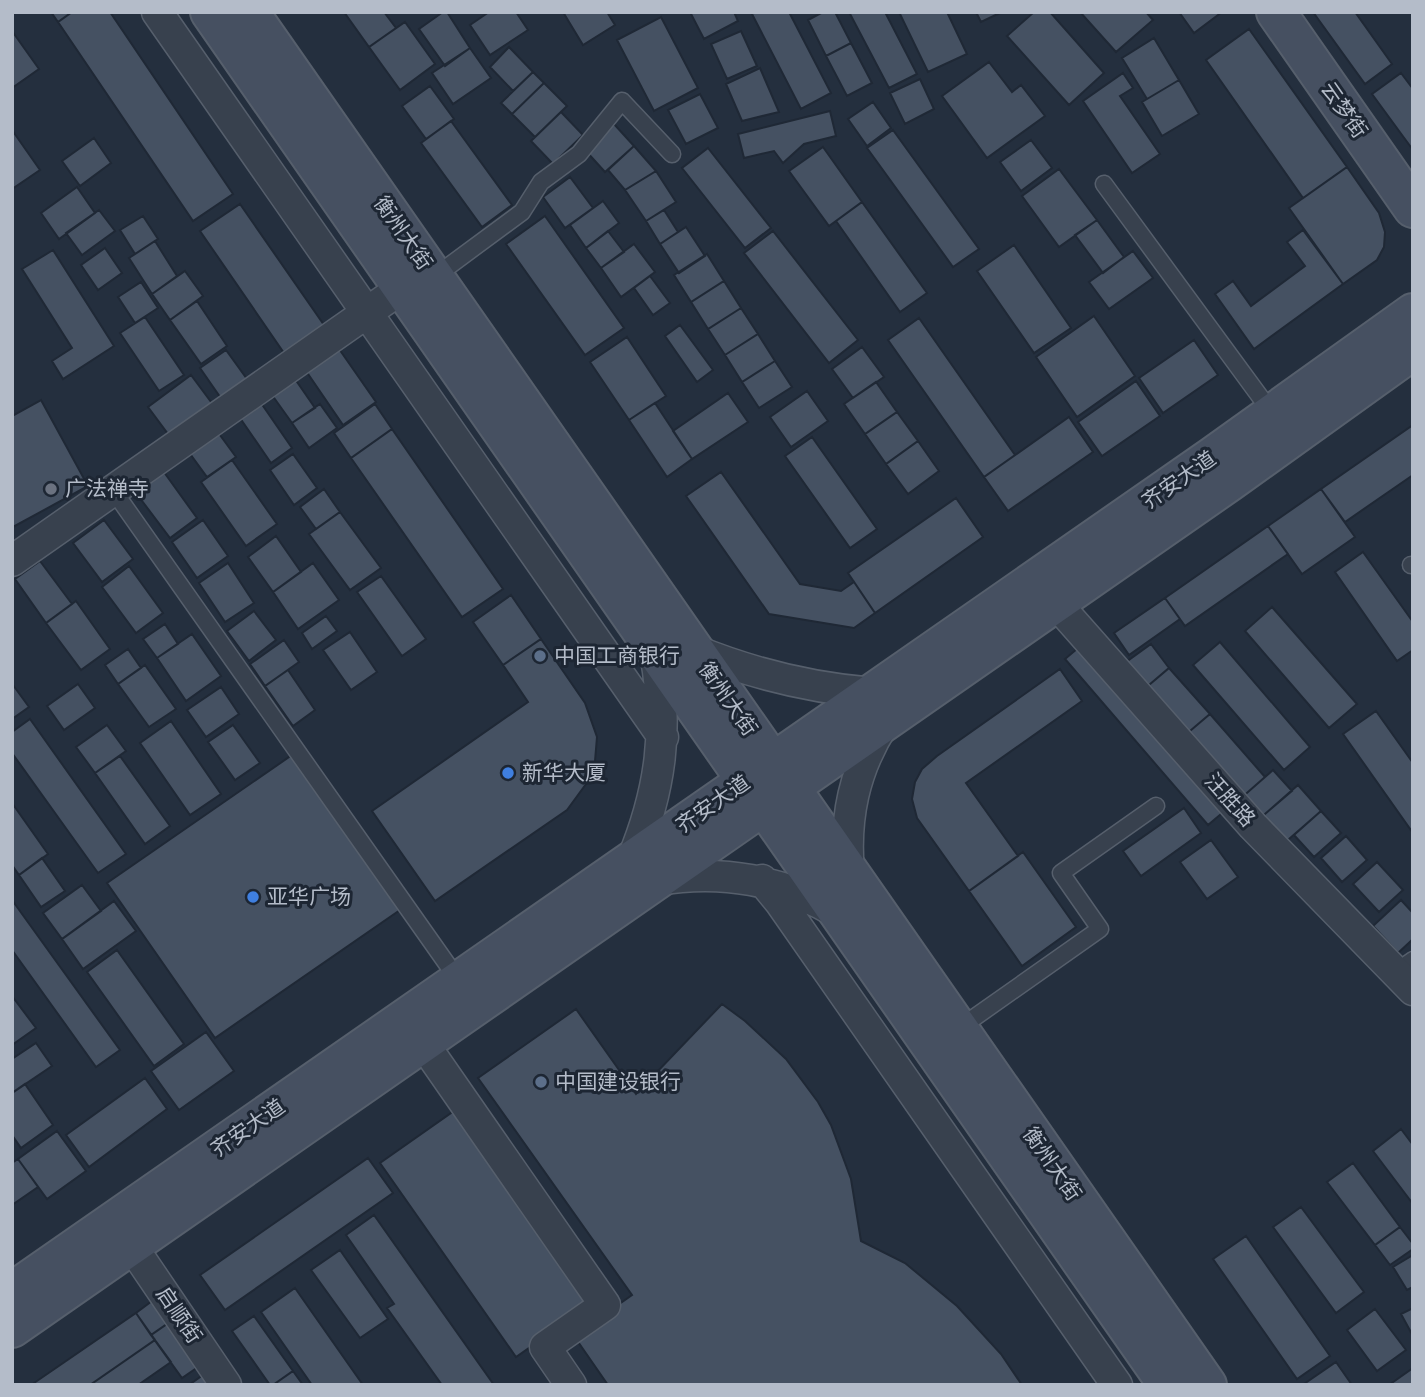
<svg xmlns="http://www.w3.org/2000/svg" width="1425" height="1397" viewBox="0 0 1425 1397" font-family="'DM Sans','Noto Sans SC',sans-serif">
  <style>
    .building { fill: #455162; stroke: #1f2835; stroke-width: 2 }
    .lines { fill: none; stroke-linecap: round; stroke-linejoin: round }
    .lane-casing { stroke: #565f6c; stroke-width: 19 }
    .street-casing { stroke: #565f6c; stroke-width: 33 }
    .secondary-casing { stroke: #565f6c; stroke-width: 42 }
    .lane { stroke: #38414e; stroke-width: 16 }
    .street { stroke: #38414e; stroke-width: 30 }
    .secondary { stroke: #465061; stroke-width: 38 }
    .worship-dot { fill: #6b7280; stroke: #1d2633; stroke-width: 2.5 }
    .service-dot { fill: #5c6f8a; stroke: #1d2633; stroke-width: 2.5 }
    .shop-dot { fill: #3f7fe0; stroke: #1d2633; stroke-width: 2.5 }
    .labels { text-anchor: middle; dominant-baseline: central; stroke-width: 6; stroke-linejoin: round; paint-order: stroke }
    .street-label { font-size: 21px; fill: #b4bcc9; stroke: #1d2633 }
    .poi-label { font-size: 21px; fill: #b4bcc9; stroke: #1d2633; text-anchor: start }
  </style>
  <rect width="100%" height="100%" fill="#242f3e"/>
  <path class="building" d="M51,12H72L58,22Z
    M72,12H110L233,194L193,221L58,22Z
    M344,12H384L396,28L369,47Z
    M443,12H447L470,48L445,66L419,29Z
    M489,12H516L528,30L490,55L470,25Z
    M563,12H607L615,25L583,45Z
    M690,12H734L738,21L704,39Z
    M756,12H789L831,93L801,109L752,14Z
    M823,12H835L851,43L826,56L808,20Z
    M849,12H885L917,74L889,88Z
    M899,12H947L967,54L928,72Z
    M976,12H1002L981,22Z
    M1034,12H1050L1104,73L1069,105L1007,36Z
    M1080,12H1146L1153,20L1116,52Z
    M1179,12H1222L1194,33Z
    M1313,12H1355L1392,64L1365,84Z
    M661,17L698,88L654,111L617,40Z
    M405,22L435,64L400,90L369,47Z
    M1249,29L1347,167L1303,198L1206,60Z
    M12,31L39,69L12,88Z
    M741,31L757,66L727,79L711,44Z
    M1154,38L1179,80L1147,99L1122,58Z
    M851,43L872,83L847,96L826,56Z
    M509,47L533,72L513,91L490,67Z
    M470,48L491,78L453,104L432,73Z
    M989,62L1012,92L1021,85L1045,116L987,158L942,96Z
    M760,68L779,112L742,121L726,84Z
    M533,72L544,83L512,114L501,103Z
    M1123,73L1133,88L1120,96L1160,154L1132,173L1083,101Z
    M1401,73L1413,89V150L1372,94Z
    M920,79L934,109L905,124L890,93Z
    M1179,80L1199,114L1162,136L1142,102Z
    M544,83L567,106L535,137L512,114Z
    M430,86L454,119L426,139L402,106Z
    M700,94L718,128L686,144L668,110Z
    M873,102L891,128L867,146L848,119Z
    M830,111L836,136L804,144L783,163L774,151L744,158L738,134Z
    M561,112L583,135L553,164L531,141Z
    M451,121L512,205L482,227L421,143Z
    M614,124L634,146L605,172L585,150Z
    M12,130L40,170L12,189Z
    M893,130L979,249L953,267L867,148Z
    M94,138L111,163L80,186L62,161Z
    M1031,140L1052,168L1021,191L1000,162Z
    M634,146L656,171L625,190L608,170Z
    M823,147L862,202L829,226L789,171Z
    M708,148L771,228L745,248L682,168Z
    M1347,167L1379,213L1385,232L1384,247L1377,260L1343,284L1289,208Z
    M1059,169L1097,220L1059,247L1022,196Z
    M656,171L676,202L646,221L625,190Z
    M570,177L593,208L565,228L543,197Z
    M77,187L95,213L59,239L41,213Z
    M603,201L619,223L586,248L570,225Z
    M862,202L927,293L900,312L836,221Z
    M240,204L324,325L284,353L200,231Z
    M99,210L115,231L82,255L66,233Z
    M664,210L678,232L660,244L646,221Z
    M143,216L158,239L135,254L120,230Z
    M545,216L624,328L585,355L506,244Z
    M1097,220L1124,257L1103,273L1075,235Z
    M686,227L705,256L679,273L660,244Z
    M1303,230L1343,284L1254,349L1215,294L1233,281L1251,306L1305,266L1287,242Z
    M608,231L624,252L601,268L586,248Z
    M773,231L858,340L829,363L744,253Z
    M155,241L177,276L152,294L129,258Z
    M634,244L655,272L621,297L601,268Z
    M1014,245L1071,328L1034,353L977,271Z
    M105,248L122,273L98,290L81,265Z
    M53,250L114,346L63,379L52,361L72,348L22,269Z
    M1133,251L1153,278L1109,309L1089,282Z
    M707,254L724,281L691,302L674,275Z
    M185,271L203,296L170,320L152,294Z
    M650,276L670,303L653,315L634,288Z
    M724,281L741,308L708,329L691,302Z
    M141,282L158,308L135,323L118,297Z
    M197,301L227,346L201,364L170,320Z
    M741,308L758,334L725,355L708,329Z
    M1094,316L1135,376L1077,417L1036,357Z
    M145,317L184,375L159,391L120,333Z
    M919,318L1015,455L984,477L888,340Z
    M680,325L713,370L697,382L665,336Z
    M758,334L775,361L742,382L725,355Z
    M627,337L666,396L629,420L590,362Z
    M1194,340L1218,375L1163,413L1139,378Z
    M337,346L376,402L343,425L304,368Z
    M862,347L884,377L853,398L832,369Z
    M226,350L252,386L225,404L200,368Z
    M775,361L792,387L759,408L742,382Z
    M191,375L217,410L174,442L148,407Z
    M295,379L315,408L292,423L272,395Z
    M1136,381L1160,416L1102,456L1078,422Z
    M876,382L897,412L865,434L844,404Z
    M807,391L828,421L791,447L770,417Z
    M728,393L748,422L692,459L673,431Z
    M41,400L88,486L13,527L12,416Z
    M261,403L292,448L271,463L240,418Z
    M655,403L692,459L667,477L629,420Z
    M320,404L337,428L309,448L292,423Z
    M375,404L392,429L351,458L334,433Z
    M897,412L918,441L886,464L865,434Z
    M1069,417L1093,452L1008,511L984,477Z
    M1413,425V475L1345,522L1321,489Z
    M392,429L503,589L462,617L351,458Z
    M217,431L236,457L207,477L188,451Z
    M812,437L877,529L850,548L785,456Z
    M918,441L939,471L908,494L886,464Z
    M293,454L317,488L294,505L270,470Z
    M232,460L277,524L246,546L201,482Z
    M161,468L197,518L170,538L133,489Z
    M721,472L800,584L841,591L854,582L875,613L854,628L769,614L686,496Z
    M324,489L340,512L316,529L300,507Z
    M1321,489L1355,537L1302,574L1268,526Z
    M956,498L983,537L875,613L848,573Z
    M340,512L381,568L350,590L309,534Z
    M104,520L133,559L102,582L73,543Z
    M203,520L228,556L197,578L172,542Z
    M1268,526L1288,554L1185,626L1165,598Z
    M276,536L301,572L273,592L248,557Z
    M1363,552L1413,622V650L1397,661L1335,572Z
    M40,561L72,604L46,623L15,579Z
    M228,563L254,603L225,622L199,583Z
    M313,563L339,600L298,629L273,592Z
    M129,566L163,613L136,633L102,587Z
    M381,576L426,639L402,656L357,592Z
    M511,595L541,639L503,665L473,622Z
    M1165,598L1180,619L1129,655L1114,633Z
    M76,601L110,649L81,670L46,623Z
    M1272,607L1357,704L1329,728L1245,631Z
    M254,611L276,640L249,661L227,631Z
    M326,616L337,631L312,649L302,633Z
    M165,624L178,644L157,658L143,639Z
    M350,632L377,672L351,690L323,650Z
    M192,634L221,676L186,701L157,658Z
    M541,639L585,703L597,737L595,761L586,784L567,810L435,901L372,811L528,702L503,665Z
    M284,640L299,662L265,686L250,664Z
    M1220,642L1310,747L1284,770L1193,665Z
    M1084,643L1227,809L1208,825L1065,659Z
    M1151,644L1169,668L1143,690L1122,665Z
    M128,649L141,668L118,684L105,665Z
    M145,665L176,709L149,727L118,684Z
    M1169,668L1210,714L1184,736L1143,690Z
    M1060,669L1082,701L966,783L1018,856L969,891L917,818L912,799L915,782L922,769L937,756Z
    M288,670L315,710L293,726L265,686Z
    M78,684L95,708L64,730L47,706Z
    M13,685L29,707L12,719V686Z
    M221,687L239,714L206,737L187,710Z
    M1376,711L1413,763V833L1343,734Z
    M1210,714L1265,777L1240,799L1184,736Z
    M30,719L126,854L98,873L12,753V732Z
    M171,721L221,794L190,815L140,743Z
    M107,725L126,751L95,773L76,747Z
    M233,725L260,763L235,780L208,742Z
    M292,755L400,910L215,1038L107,883Z
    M120,756L170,826L145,844L95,773Z
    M1273,770L1292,791L1258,820L1240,799Z
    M1298,785L1321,811L1281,846L1258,820Z
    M12,803L48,854L19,875L12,865Z
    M1184,808L1201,833L1141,876L1123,851Z
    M1321,811L1341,833L1314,857L1294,835Z
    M1346,836L1367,860L1342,882L1321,858Z
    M1211,840L1238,877L1207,899L1180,862Z
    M1023,852L1076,927L1022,966L969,891Z
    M42,858L65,891L41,907L19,875Z
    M1377,862L1403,890L1379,912L1353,884Z
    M82,885L101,911L62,939L43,913Z
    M12,900L120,1050L96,1067L12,950Z
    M1401,900L1413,913V939L1398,953L1373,926Z
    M114,901L136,931L83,969L62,939Z
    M117,950L184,1044L154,1066L87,972Z
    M12,996L36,1028L12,1045Z
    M722,1004L745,1021L786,1059L818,1102L831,1125L851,1179L861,1241L905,1263L957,1306L1001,1354L1022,1385H608L574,1336L632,1295L478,1078L576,1009L636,1094Z
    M206,1032L234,1071L179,1110L151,1071Z
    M36,1043L52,1066L12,1093V1059Z
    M145,1078L167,1109L89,1167L66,1135Z
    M25,1084L53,1125L21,1148L12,1135V1093Z
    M454,1111L590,1305L516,1357L380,1163Z
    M1401,1129L1413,1145V1204L1373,1151Z
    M57,1131L86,1171L47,1199L18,1159Z
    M368,1158L393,1193L225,1310L200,1275Z
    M18,1159L38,1187L12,1205V1163Z
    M1353,1163L1400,1227L1375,1245L1327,1182Z
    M1301,1207L1364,1292L1336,1313L1273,1227Z
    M374,1215L494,1385H442L387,1308L394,1304L346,1235Z
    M1400,1227L1413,1244V1249L1390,1265L1375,1245Z
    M1246,1236L1330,1356L1297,1379L1213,1259Z
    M340,1250L388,1319L360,1338L311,1270Z
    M1413,1255V1287L1407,1290L1393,1267Z
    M295,1288L363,1385H312L261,1312Z
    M152,1301L167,1324L151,1335L136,1313Z
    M1413,1308V1336L1401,1314Z
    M1375,1309L1406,1350L1377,1371L1347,1330Z
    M136,1313L155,1340L90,1385H35L34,1383Z
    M254,1316L293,1371L273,1385H270L232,1331Z
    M167,1324L198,1367L182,1378L151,1335Z
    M155,1340L171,1362L138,1385H90Z
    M1336,1362L1352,1385H1304V1384Z
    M1413,1368V1385H1389Z
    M293,1371L303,1385H273Z
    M203,1375L210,1385H189Z"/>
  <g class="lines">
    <defs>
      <path id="lane" d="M1104,184L1272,413
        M434,277L522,212L541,182L579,154L622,101L672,154
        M113,490L459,981
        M1411,565H1413
        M1396,972L1413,960
        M958,1029L1100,929L1061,873L1156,806"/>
      <path id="street" d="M157,12L663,737
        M12,561L402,288
        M1055,602L1253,826L1413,990
        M694,650C753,674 810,688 873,693
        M632,860C661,790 669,728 655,653
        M849,873C844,818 854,770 884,723
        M657,880C723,869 781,880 838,913
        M762,880L780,902L1117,1385
        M423,1043L605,1305L545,1347L571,1385
        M131,1245L226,1385"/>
      <path id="secondary" d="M210,12L1168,1385
        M249,12L1207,1385
        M1276,12L1413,208
        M12,1292L1212,457L1413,313
        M12,1328L1229,482L1413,350"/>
    </defs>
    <use href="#lane" class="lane-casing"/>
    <use href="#street" class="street-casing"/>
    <use href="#secondary" class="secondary-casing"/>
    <use href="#lane" class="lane"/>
    <use href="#street" class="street"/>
    <use href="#secondary" class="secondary"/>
  </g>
  <circle class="worship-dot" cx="51" cy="489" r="7"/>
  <g class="service-dot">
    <circle cx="540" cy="656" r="7"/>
    <circle cx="541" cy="1082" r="7"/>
  </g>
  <g class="shop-dot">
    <circle cx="508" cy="773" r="7"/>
    <circle cx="253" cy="897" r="7"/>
  </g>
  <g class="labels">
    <g class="street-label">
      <text transform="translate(1344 110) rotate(55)">云梦街</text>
      <text transform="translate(403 233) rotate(55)">衡州大街</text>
      <text transform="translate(1179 480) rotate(-35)">齐安大道</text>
      <text transform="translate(728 699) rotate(55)">衡州大街</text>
      <text transform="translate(1230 800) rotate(48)">汪胜路</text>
      <text transform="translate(713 804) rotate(-35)">齐安大道</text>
      <text transform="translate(248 1128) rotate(-35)">齐安大道</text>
      <text transform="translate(1052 1164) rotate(55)">衡州大街</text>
      <text transform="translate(179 1315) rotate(56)">启顺街</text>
    </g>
    <g class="poi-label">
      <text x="65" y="489">广法禅寺</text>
      <text x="554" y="656">中国工商银行</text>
      <text x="522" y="773">新华大厦</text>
      <text x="267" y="897">亚华广场</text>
      <text x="555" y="1082">中国建设银行</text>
    </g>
  </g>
  <rect width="1425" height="1397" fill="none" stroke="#b4bcc9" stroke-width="28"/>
</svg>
